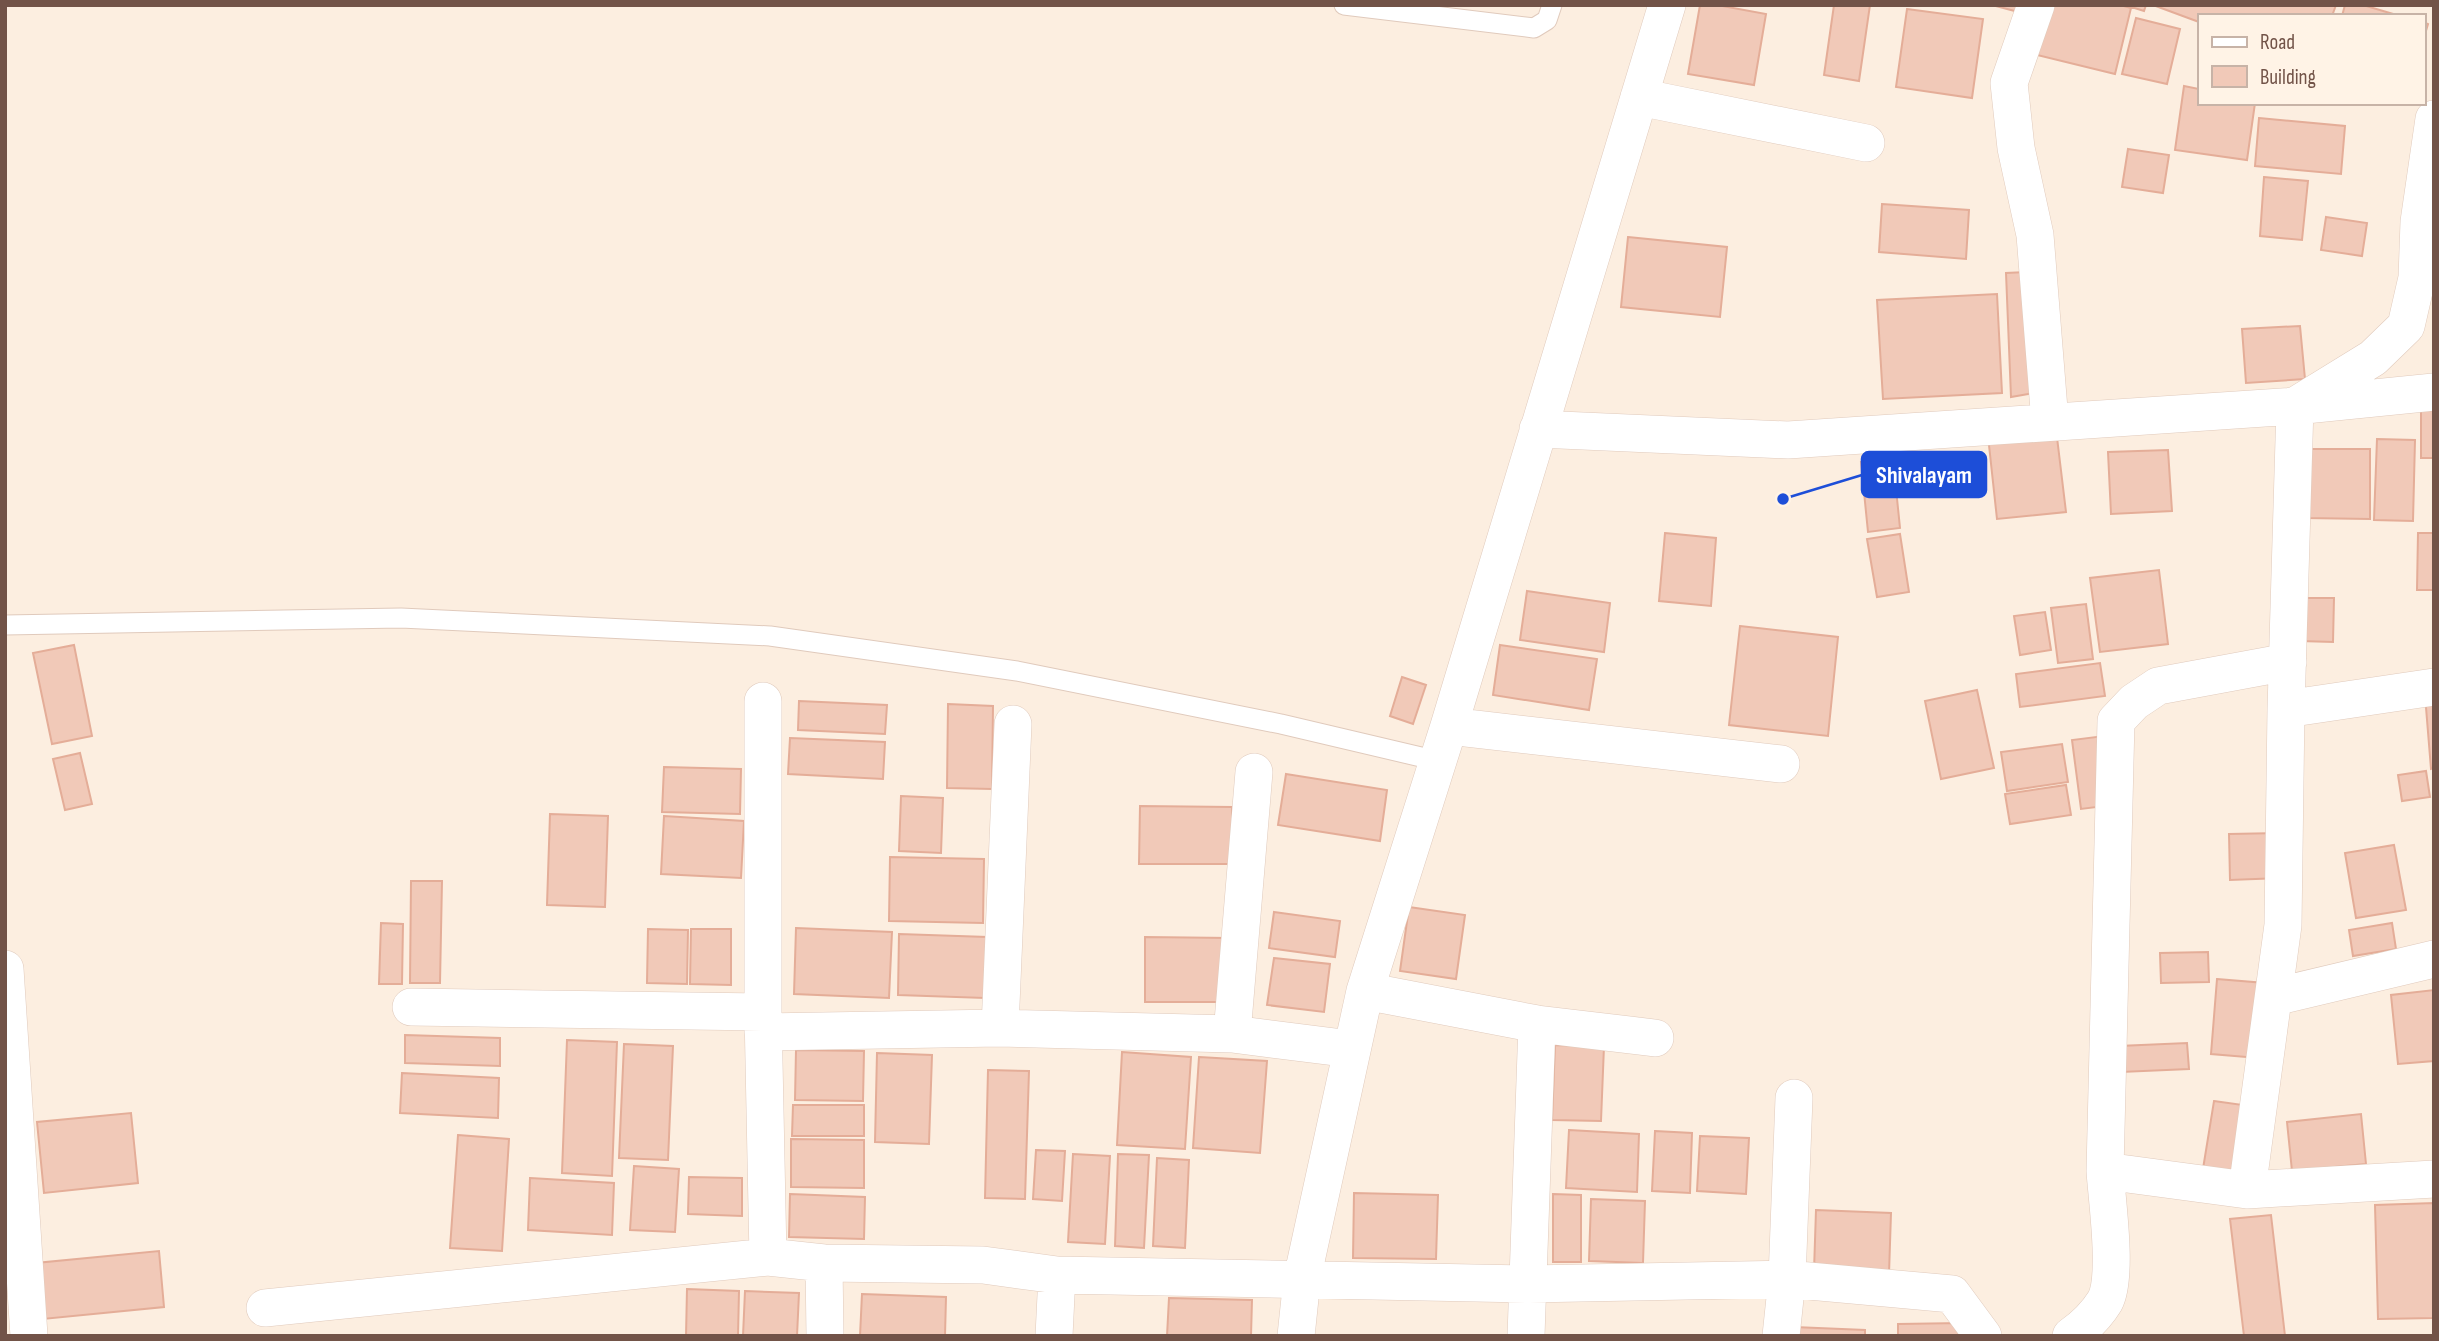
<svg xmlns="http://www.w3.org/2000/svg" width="2439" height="1341" viewBox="0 0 2439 1341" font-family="'Sofia Sans Condensed',sans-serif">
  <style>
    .building { fill: #f1c9b8; stroke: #e4ad98; stroke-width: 2 }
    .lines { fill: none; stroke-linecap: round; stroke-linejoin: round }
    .service-casing { stroke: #e0cabc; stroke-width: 21 }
    .minor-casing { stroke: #e0cabc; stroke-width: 38 }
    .service { stroke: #fff; stroke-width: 19 }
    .minor { stroke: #fff; stroke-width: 37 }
    .leader { fill: none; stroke: #1d4ed8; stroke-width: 2.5 }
    .callout-dot { fill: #1d4ed8; stroke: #fff3e6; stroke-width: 2.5 }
    .callout { fill: #1d4ed8; stroke: #1d4ed8; stroke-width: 2.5 }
    .callout-label { font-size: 24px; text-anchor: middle; font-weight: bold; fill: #fff }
  </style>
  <rect width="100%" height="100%" fill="#fceee0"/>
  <path class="building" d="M1700,5H1717L1766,14L1754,85L1688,74Z
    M1834,5H1870L1859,81L1824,75Z
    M1992,5H2029L2026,14Z
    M2046,5H2120L2131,8L2115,74L2033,54Z
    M2125,5H2146L2144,11Z
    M2153,5H2336L2332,16H2199V22Z
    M2345,5H2363L2400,16H2342Z
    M1907,9L1983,19L1972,98L1896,87Z
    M2136,18L2180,29L2167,84L2122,74Z
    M2423,22L2428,24L2423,41Z
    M2184,86L2199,89V103H2255L2247,160L2175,150Z
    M2259,118L2345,126L2341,174L2255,166Z
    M2128,149L2169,155L2163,193L2122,187Z
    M2264,177L2308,181L2302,240L2260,236Z
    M1882,204L1969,210L1966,259L1879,252Z
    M2326,217L2367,223L2362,256L2321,250Z
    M1628,237L1727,247L1720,317L1621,307Z
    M2026,272L2039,392L2011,397L2006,273Z
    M1997,294L2002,393L1883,399L1877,300Z
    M2300,326L2305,379L2246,383L2242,329Z
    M2421,406H2434V458H2421Z
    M2056,429L2066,512L1997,519L1988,436Z
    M2377,439L2415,440L2413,521L2374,520Z
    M2306,449H2370V519L2305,518Z
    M2168,450L2172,511L2111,514L2108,452Z
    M1893,459L1900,528L1868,532L1861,462Z
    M1665,533L1716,538L1711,606L1659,601Z
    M2418,533H2434V590H2417Z
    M1900,534L1909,592L1877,597L1867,539Z
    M2159,570L2168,644L2100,652L2090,578Z
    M1527,591L1610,603L1604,652L1520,640Z
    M2300,598H2334L2333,642L2300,641Z
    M2086,604L2093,659L2058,663L2051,608Z
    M2045,612L2051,650L2020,655L2014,616Z
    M1740,626L1838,637L1828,736L1729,725Z
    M74,645L92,736L52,744L33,653Z
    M1500,645L1597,659L1589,710L1493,695Z
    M2100,663L2105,696L2020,707L2016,674Z
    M1402,677L1426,685L1413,724L1390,716Z
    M1977,690L1994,768L1941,779L1925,701Z
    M2425,695H2434V768L2431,769Z
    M799,701L887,705L885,734L798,730Z
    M948,704L993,706L992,789L947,788Z
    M2104,736L2113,805L2081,809L2072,740Z
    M790,738L885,742L883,779L788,774Z
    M2062,744L2068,782L2007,791L2001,752Z
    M80,753L92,804L65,810L53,759Z
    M664,767L741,769L740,814L662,812Z
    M2426,771L2430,797L2402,801L2398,775Z
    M1286,774L1387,790L1380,841L1278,825Z
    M2066,785L2071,815L2010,824L2005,794Z
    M901,796L943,798L941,853L899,851Z
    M1140,806L1232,807V864H1139Z
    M550,814L608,816L605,907L547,905Z
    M664,816L744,821L741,878L661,874Z
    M2280,833L2281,878L2230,880L2229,834Z
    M2394,845L2406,910L2356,918L2345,853Z
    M890,857L984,859L983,923L889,921Z
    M411,881H442L440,983H410Z
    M1409,907L1465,915L1456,979L1400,971Z
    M1274,912L1340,921L1335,957L1269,948Z
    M381,923L403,924L402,984H379Z
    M2392,923L2396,949L2353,956L2349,930Z
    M796,928L892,932L889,998L794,994Z
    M648,929L688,930L687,984L647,983Z
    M691,929H731V985L690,984Z
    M899,934L987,937L985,998L898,995Z
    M1145,937L1230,938V1002H1145Z
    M2208,952L2209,982L2161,983L2160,953Z
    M1274,958L1330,964L1324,1012L1267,1005Z
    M2217,979L2265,983L2258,1058L2211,1054Z
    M2434,990V1061L2398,1064L2391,995Z
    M405,1035L500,1038V1066L405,1063Z
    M567,1040L617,1042L612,1176L562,1173Z
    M2187,1043L2189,1069L2121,1072L2119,1046Z
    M624,1044L673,1046L668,1160L619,1158Z
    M1555,1045L1604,1046L1601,1121L1552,1120Z
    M796,1050L864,1051L863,1101L795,1100Z
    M1122,1052L1191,1057L1185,1149L1117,1145Z
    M877,1053L932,1055L929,1144L875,1142Z
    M1199,1057L1267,1061L1260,1153L1193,1148Z
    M988,1070L1029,1071L1025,1199L985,1198Z
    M402,1073L499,1078L498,1118L400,1113Z
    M2214,1101L2250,1106L2238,1181L2202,1175Z
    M793,1105H864V1136H792Z
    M131,1113L138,1183L44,1193L37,1122Z
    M2361,1114L2366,1164L2292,1171L2287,1122Z
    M1569,1130L1639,1134L1637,1192L1566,1188Z
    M1655,1131L1692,1133L1690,1193L1652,1191Z
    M458,1135L509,1139L502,1251L450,1248Z
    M1700,1136L1749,1138L1746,1194L1697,1191Z
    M791,1139L864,1140V1188L791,1187Z
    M1036,1150L1065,1151L1062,1201L1033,1199Z
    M1073,1154L1110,1156L1105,1244L1068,1242Z
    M1118,1154L1149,1155L1144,1248L1115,1246Z
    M1157,1158L1189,1160L1185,1248L1153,1246Z
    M634,1166L679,1169L675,1232L630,1230Z
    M689,1177L742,1178V1216L688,1214Z
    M530,1178L614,1183L612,1235L528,1230Z
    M1354,1193L1438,1195L1436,1259L1353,1258Z
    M790,1194L865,1197L864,1239L789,1237Z
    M1553,1194L1581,1195V1262H1553Z
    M1591,1199L1645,1201L1643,1263L1589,1261Z
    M2434,1203V1318L2378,1319L2375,1205Z
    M1816,1210L1891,1213L1889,1274L1814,1271Z
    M2271,1215L2285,1336H2244L2230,1219Z
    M159,1251L164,1307L43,1319L36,1263Z
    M687,1289L739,1291L738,1336H686Z
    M745,1291L799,1293L797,1336H743Z
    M862,1294L946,1297L945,1336H860Z
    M1169,1298L1252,1300L1251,1336H1167Z
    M1962,1323V1336H1898V1324Z
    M1794,1327L1865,1330V1336H1794Z"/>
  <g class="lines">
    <defs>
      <path id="service" d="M1344,5L1534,28L1547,20L1552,5
        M5,625L401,618L770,636L1017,671L1281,724L1438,761"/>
      <path id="minor" d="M2036,5L2009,83L2016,148L2035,235L2050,422
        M1639,97L1866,143
        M1538,429L1788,440L2295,406L2434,392
        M763,701V1012L768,1257
        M2286,709L2434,687
        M1449,726L1781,764
        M5,969L29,1336
        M1365,991L1537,1024L1655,1038
        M2274,997L2434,959
        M411,1007L763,1012
        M1000,1028L1013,724
        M763,1032L1000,1028L1232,1034L1351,1049
        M1232,1034L1254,772
        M2105,1171L2116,721L2134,702L2158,686L2288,662
        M2247,1190L2283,925L2286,709L2295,406L2373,358L2406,326L2417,278L2419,222L2434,119
        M824,1263L825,1336
        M265,1308L768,1257L824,1263L983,1265L1057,1275L1529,1284L1787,1279L1952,1294L1983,1336
        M1054,1336L1057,1275
        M1296,1336L1302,1279L1365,991L1449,726L1667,5
        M1526,1336L1537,1024
        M1781,1336L1787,1279L1794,1098
        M2071,1336C2084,1327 2097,1314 2105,1301C2118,1276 2107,1201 2105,1171L2247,1190L2434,1179"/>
    </defs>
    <use href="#service" class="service-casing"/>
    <use href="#minor" class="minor-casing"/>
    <use href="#service" class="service"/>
    <use href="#minor" class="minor"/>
  </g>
  <path class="leader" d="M1783 499L1862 475"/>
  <circle class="callout-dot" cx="1783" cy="499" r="7"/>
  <rect class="callout" x="1862" y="452" width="124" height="45" rx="7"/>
  <g class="callout-label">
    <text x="1924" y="483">Shivalayam</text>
  </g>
  <rect width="2439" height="1341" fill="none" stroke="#725348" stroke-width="14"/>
  <rect x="2198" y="14" width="228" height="91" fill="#fff3e6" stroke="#c7b3a7" stroke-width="2"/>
  <rect x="2212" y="37" width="35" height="10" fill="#ffffff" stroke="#c7b3a7" stroke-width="2"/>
  <text x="2260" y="49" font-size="21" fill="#725348">Road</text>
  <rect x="2212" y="66" width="35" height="21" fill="#f1c9b8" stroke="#c7b3a7" stroke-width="2"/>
  <text x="2260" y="84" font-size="21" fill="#725348">Building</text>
</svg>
